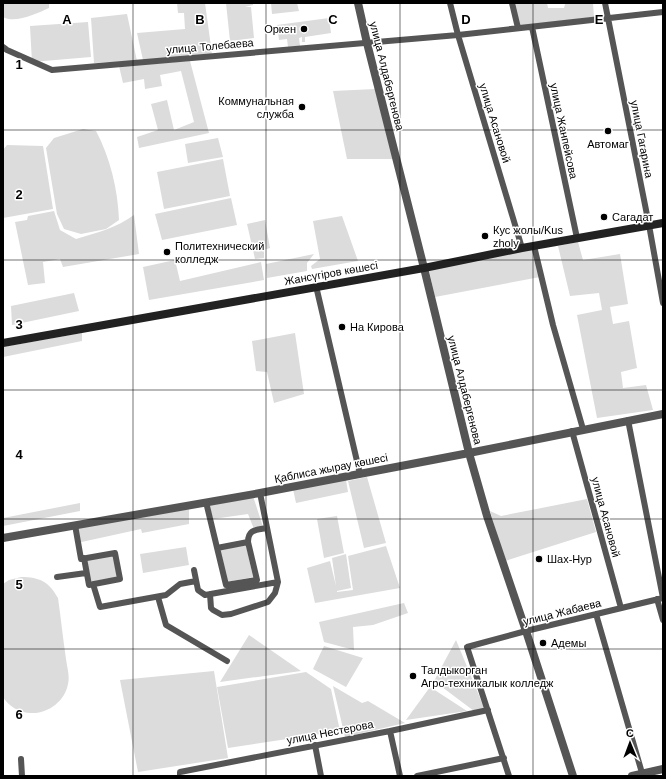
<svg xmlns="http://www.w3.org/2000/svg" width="666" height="779" viewBox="0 0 666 779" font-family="Arial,sans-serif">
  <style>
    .green { fill: #dcdcdc }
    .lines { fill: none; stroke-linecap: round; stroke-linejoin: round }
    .minor { stroke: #555; stroke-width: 6 }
    .tertiary { stroke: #555; stroke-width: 8 }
    .secondary { stroke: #222; stroke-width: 8 }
    .grid { fill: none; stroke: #000; stroke-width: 1; stroke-opacity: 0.55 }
    .poi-dot { fill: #000; stroke: #fff; stroke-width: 1.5 }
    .labels { text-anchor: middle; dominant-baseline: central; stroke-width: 3; stroke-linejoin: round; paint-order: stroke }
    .poi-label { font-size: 11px; fill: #000; stroke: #fff; text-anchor: start }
    .street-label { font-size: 11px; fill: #000; stroke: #fff }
    .grid-label { font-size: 13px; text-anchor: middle; font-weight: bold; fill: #000; stroke: #fff; stroke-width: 3; stroke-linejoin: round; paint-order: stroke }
  </style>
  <rect width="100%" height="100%" fill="#fff"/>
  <path class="green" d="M3,3H49V8C38,13 15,24 3,17Z
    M177,3H205L212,54L143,60L137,33L185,29L184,13H178Z
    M226,3H253V5L245,7H251L254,38L230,41Z
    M271,3H297L299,11L272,14Z
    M518,3H547L548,8H564L565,4L593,3L594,17L519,26L514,5Z
    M127,14L137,61L94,63L91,18Z
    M329,18L331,33L305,37V42H302V37L299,38L300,46L288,47L287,39L279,40L277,25Z
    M88,22L91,57L32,62L30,26Z
    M190,61L209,133L139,148L137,137L158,130L151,104L167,100L174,130L194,122L181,71L160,75L162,86L145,89L144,79L123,83L119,66Z
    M375,89L393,159H347L333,91Z
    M83,129L96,131C110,157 118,190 119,220L106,229L81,234L64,229L57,214L46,148L54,138Z
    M218,138L223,157L188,163L185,144Z
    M7,145L43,146L53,209L3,218V150Z
    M223,159L230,196L164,209L157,172Z
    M231,198L237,225L162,240L155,214Z
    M54,211L60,230L76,239C96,233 116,228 134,215L139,254L63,267L60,259L43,262L45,283L28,285L15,222L27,220L28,216Z
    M342,216L358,261L312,269L311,266L320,259L313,221Z
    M265,220L270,248L264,250V258L255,259L247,224Z
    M578,242L583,260L620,254L628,304L610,307L613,324L629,321L637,368L621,372L623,388L646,385L653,410L597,418L577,315L602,310L599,293L570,296L558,246Z
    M532,249L540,277L435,297L429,270Z
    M314,254L307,263V271L267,278L266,264Z
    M175,260L180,281L261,262L264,280L149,300L143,267Z
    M74,293L79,311L12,325L11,306Z
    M82,333V341L3,357V347Z
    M295,333L304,394L274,403L267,372L256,371L252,341Z
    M367,477L386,543L364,548L348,481Z
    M346,480L348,492L296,503L293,489Z
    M253,496L263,527L254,529L248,514L213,519L209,504Z
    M587,499L596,532L505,561L490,511L501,516Z
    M80,503V511L3,526V518Z
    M189,509V524L142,533L141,529L77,543L73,529Z
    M337,516L344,553L324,558L317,519Z
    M246,545L253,577L227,582L220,550Z
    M386,546L400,588L315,603L307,568L330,561L336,586L332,558L346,554L351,588L337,591V592L353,590L348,556Z
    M186,547L189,565L143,573L140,554Z
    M113,555L117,577L90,582L86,560Z
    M21,577C40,577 49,582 58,598C61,619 63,639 66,659C67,667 70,676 68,684C65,701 48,714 31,713C20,713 8,706 3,697V584L9,580Z
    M404,603L408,613L373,625L353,627L354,650L324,642L319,622Z
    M249,635L301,671L220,682Z
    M456,640L485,710L474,711L434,681Z
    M324,646L363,658L346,687L313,669Z
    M214,671L228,758L138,772L120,680Z
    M306,672L331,689L340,731L228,748L217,687Z
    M333,686L362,703L368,701L405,723L345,737Z
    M430,687L467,711L406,720Z"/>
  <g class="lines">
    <path class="minor" d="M450,3L458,35L522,248
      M512,3L518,28
      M605,3L649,225L663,303
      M532,27L577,238
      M3,47L7,50L52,70L458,35L663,12
      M534,246L553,325L583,429
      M316,286L360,474
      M628,420L663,598
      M572,431L621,608
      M206,502L226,585L257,580L248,542L217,548
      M75,525L81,559L115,553L120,579L89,585L84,558
      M248,542C248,529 256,530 267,528
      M194,570L198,590L205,595L278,582
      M57,577L86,573
      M93,584L100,607L166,595L180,584L196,581
      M210,594L211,608L213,610L222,615L231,614L268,602L275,593L278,582L260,493
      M158,597L166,625L227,661
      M657,599L663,620
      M596,614L642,773
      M390,731L400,776
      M315,745L321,776
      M21,759L22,776
      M180,776V772L390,731L488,710
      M417,776L504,758
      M509,776L467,647L526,631L663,598"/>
    <path class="tertiary" d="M358,3L367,43L424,268L469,453L487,516L526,631L573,776
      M3,538L260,493L469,453L663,414
      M632,776L663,769"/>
    <path class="secondary" d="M3,343L424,268L522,248L663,223"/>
  </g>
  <path class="grid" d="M133,3V776M266,3V776M400,3V776M533,3V776M3,130H663M3,260H663M3,390H663M3,519H663M3,649H663"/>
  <g class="poi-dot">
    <circle cx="304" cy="29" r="4"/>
    <circle cx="302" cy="107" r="4"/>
    <circle cx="608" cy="131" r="4"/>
    <circle cx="604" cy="217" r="4"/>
    <circle cx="485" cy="236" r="4"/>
    <circle cx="167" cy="252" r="4"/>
    <circle cx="342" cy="327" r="4"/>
    <circle cx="539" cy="559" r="4"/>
    <circle cx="543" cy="643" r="4"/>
    <circle cx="413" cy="676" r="4"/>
  </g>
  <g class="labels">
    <g class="poi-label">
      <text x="296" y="29" text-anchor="end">Оркен</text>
      <text x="294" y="101" text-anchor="end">Коммунальная<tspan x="294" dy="13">служба</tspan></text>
      <text x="608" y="144" text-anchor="middle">Автомаг</text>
      <text x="612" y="217">Сагадат</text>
      <text x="493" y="230">Кус жолы/Kus<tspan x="493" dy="13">zholy</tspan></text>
      <text x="175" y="246">Политехнический<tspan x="175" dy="13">колледж</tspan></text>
      <text x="350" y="327">На Кирова</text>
      <text x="547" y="559">Шах-Нур</text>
      <text x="551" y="643">Адемы</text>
      <text x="421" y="670">Талдыкорган<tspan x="421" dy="13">Агро-техникалык колледж</tspan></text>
    </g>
    <g class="street-label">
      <text transform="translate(210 46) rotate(-5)">улица Толебаева</text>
      <text transform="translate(387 76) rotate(76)">улица Алдабергенова</text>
      <text transform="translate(495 123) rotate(73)">улица Асановой</text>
      <text transform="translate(564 131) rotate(78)">улица Жанпейсова</text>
      <text transform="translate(642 139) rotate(79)">улица Гагарина</text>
      <text transform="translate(331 273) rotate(-10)">Жансүгіров көшесі</text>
      <text transform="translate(465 390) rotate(76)">улица Алдабергенова</text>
      <text transform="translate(331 468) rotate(-11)">Қаблиса жырау көшесі</text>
      <text transform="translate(606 517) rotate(75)">улица Асановой</text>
      <text transform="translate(562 612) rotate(-14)">улица Жабаева</text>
      <text transform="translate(330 732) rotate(-11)">улица Нестерова</text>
    </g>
  </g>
  <g class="grid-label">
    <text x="67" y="24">A</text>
    <text x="200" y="24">B</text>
    <text x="333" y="24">C</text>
    <text x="466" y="24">D</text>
    <text x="599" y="24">E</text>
    <text x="19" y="69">1</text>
    <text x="19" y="199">2</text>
    <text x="19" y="329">3</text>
    <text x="19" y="459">4</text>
    <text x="19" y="589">5</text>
    <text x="19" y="719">6</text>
  </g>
  <rect width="666" height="779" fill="none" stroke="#000000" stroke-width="8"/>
  <g transform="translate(630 743) rotate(359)" stroke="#ffffff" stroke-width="3" paint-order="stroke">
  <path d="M0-3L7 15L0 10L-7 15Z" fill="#000000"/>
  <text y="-6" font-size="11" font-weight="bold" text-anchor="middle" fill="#000000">С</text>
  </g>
</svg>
